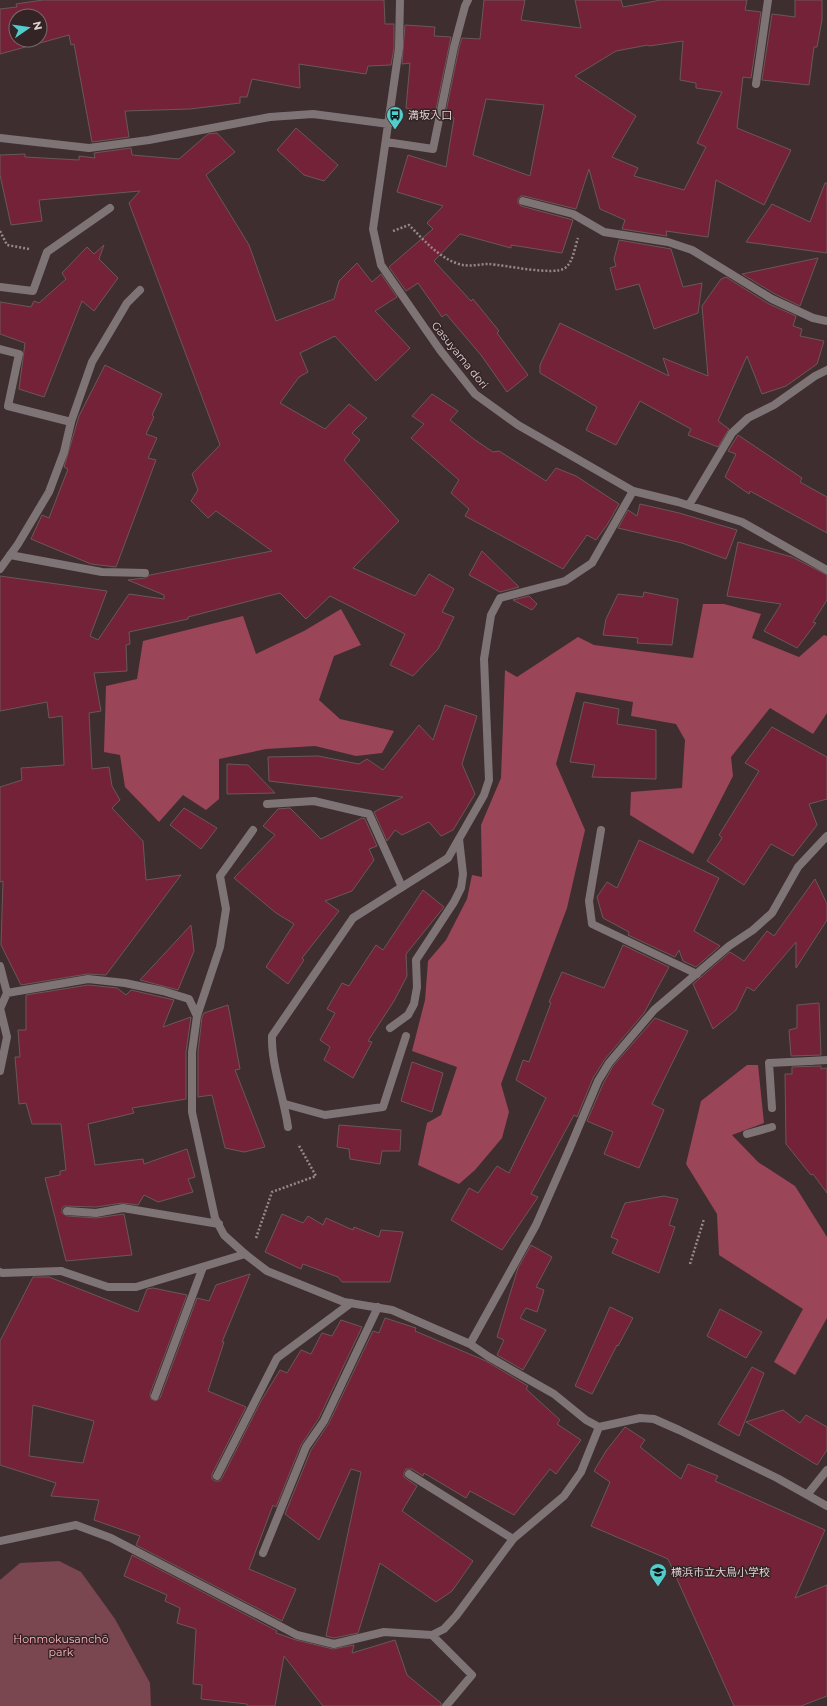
<svg xmlns="http://www.w3.org/2000/svg" width="827" height="1706" viewBox="0 0 827 1706" font-family="Montserrat,'Noto Sans JP',sans-serif">
  <style>
    .green { fill: #7a464f }
    .forest { fill: #9b4558 }
    .building { fill: #742237; stroke: #6a5759; fill-rule: evenodd }
    .lines { fill: none; stroke-linecap: round; stroke-linejoin: round }
    .path { stroke: #96888a; stroke-width: 2.5; stroke-dasharray: 2 2; stroke-linecap: butt }
    .service { stroke: #7e7476; stroke-width: 8 }
    .minor { stroke: #7e7476; stroke-width: 8 }
    .labels { text-anchor: middle; dominant-baseline: central; stroke-width: 3; stroke-linejoin: round; paint-order: stroke }
    .poi-label { font-size: 11px; fill: #ded2d4; stroke: #352426; text-anchor: start }
    .street-label { font-size: 11px; fill: #ded2d4; stroke: #352426 }
    .park-label { font-size: 11px; fill: #ffb5c1; stroke: #352426 }
  </style>
  <rect width="100%" height="100%" fill="#3f2e30"/>
  <path class="green" d="M59,1561L81,1572L115,1619L150,1683L151,1706H0V1580L20,1563Z"/>
  <path class="forest" d="M703,604H724L761,614L752,638L799,657L824,635L827,636V713L813,734L770,708L731,757L733,776L693,854L630,815L631,792L682,788L685,740L676,724L631,716L633,702L576,692L556,764L585,830L567,908L501,1084L509,1112L502,1138L475,1170L459,1184L418,1165L427,1123L441,1115L457,1067L412,1051L425,1000L428,961L446,940L467,899L472,875L482,877L481,825L501,778L505,670L517,677L578,637L594,645L693,658Z
    M341,609L361,645L334,656L319,700L340,719L394,731L382,753L356,756L315,746L266,749L219,759V799L206,810L183,795L159,822L125,787L120,755L104,752L106,686L137,679L143,641L243,616L256,654L304,631Z
    M747,1065H758L764,1123L732,1135L758,1162L795,1186L827,1237V1318L795,1375L774,1362L803,1309L719,1255L717,1214L686,1164L701,1101Z"/>
  <path class="building" d="M43,0H384L385,24H394V48L391,65L368,66L366,74L299,64L300,88L252,79L247,97H240V103L190,109L125,111L129,137L92,142L74,44L71,45L69,35L0,54V9L17,7L16,4ZM16,16H40V40H16Z
    M484,0H525L521,20L581,28L575,0H621L623,7L661,0H747L745,10L761,12L751,78L743,77L737,128L791,150L764,205L716,180L708,237L666,231L667,236L622,229L625,220L600,209L589,169L576,209L524,196H521L518,199V203L521,206L573,220L562,253L511,245V248L460,234L434,261L471,301L473,299L499,331L497,333L528,375L507,392L481,355L446,314L442,317L418,283L406,291L389,267L433,229L427,223L443,206L397,192L408,155L446,167L454,118L445,116L459,48L462,38L480,39ZM683,41L680,80L696,83V88L722,92L697,143L706,147L684,190L634,176L638,168L612,157L636,116L575,76L616,51L648,45L649,46ZM486,99L544,105L530,176L473,155Z
    M795,0H822V20L817,47H814L809,85L762,80L772,14L795,17Z
    M405,25L435,27L434,36L451,37L435,114L406,108L410,63L402,64Z
    M296,128L338,165L324,181L304,175L277,150Z
    M217,133L235,152L206,175L249,245L276,321L334,299L339,281L357,263L372,282L381,274L397,297L375,311L410,348L376,381L335,336L300,353L308,372L299,377L280,403L325,429L349,404L367,418L352,433L360,440L344,460L399,521L353,568L415,596L429,574L454,589L442,612L454,617L438,649L413,676L390,665L405,634L330,596L306,619L280,593L188,617V619L129,632L130,644L126,645L127,671L94,673L101,711L89,713L92,769L109,767L112,786L120,800L112,808L143,841L146,880L181,875L106,975L87,974L21,985L1,945L3,881L0,882V787L22,780L21,768L64,765L62,716L49,718L47,702L0,711V576L107,591L90,636L98,640L129,594L164,599V595L128,580L145,578L150,575L272,551L216,511L208,518L191,501L198,490L192,474L220,445L129,203L140,191L39,200L42,221L11,225L0,175V155L25,154V157L79,160V156L95,158L94,153L131,148L132,155L179,159L208,134Z
    M825,183H827V253L746,242L772,204L810,222Z
    M619,240L671,249L683,287L702,283L698,313L654,329L639,284L616,290L610,268L616,266L614,259Z
    M104,245L99,259L118,278L94,311L82,301L44,397L19,389L25,343L0,334V302L31,307L34,301L39,303L66,279L62,273L87,247L94,254Z
    M818,258L800,306L775,294L742,274Z
    M726,277L769,304L796,316L793,326L802,329L800,336L824,341L817,364L786,386L762,394L747,356L718,421L729,429L718,447L688,435L691,429L640,401L616,445L586,430L597,407L540,373V365L560,323L669,376L663,358L708,376L702,306L721,279Z
    M105,365L162,394L152,415L154,417L146,434L157,438L148,458L156,460L116,567L91,564L31,539L42,515L49,518L68,469L64,467L79,416Z
    M432,394L458,411L450,420L475,440L493,452L499,451L546,481L556,468L576,476L619,504L607,525L596,540L587,535L563,569L465,516L469,509L451,493L459,480L411,438L424,424L412,416Z
    M738,435L802,478L800,482L827,497V533L750,491L749,494L725,477L736,454L728,451Z
    M640,504L679,513L737,530L726,559L682,543L618,528L628,510L637,516Z
    M738,542L792,557L827,575V600L813,622L816,623L797,648L764,631L781,604L727,596Z
    M482,551L519,587L500,592L469,575Z
    M644,592L678,599L672,645L637,643L638,638L603,635L606,619L618,594L643,597Z
    M529,596L537,604L532,610L513,600Z
    M584,702L619,709L617,724L656,730V779L592,777L595,765L570,762Z
    M445,705L477,716L462,764L475,794L453,830L441,836L429,822L402,835L395,830L387,841L374,812L403,797L269,781L268,757L318,756L359,764L367,759L383,770L419,725L433,740Z
    M772,727L827,757V799L809,804L817,825L793,856L771,844L744,885L707,861L722,838L719,835L759,771L745,763Z
    M227,764L248,765L275,793L227,794Z
    M184,808L217,828L201,849L170,825Z
    M290,808L321,839L362,818L365,819L377,846L369,849L374,860L352,891L325,901L339,911L302,958L304,960L288,984L266,967L294,924L276,913L234,878L275,835L263,826L278,809Z
    M639,840L719,878L694,931L720,946L696,967L683,961L679,950L675,957L628,935L629,932L603,918L597,897L607,882L617,888Z
    M815,879L827,904V920L796,968V942L754,991L747,987L736,1010L713,1029L693,984L730,952L744,961L767,931L774,936Z
    M423,890L444,907L406,954L407,976L394,1001L368,1041L372,1042L353,1078L324,1060L330,1047L320,1040L335,1013L327,1009L342,983L349,986L376,945L383,950Z
    M191,925L194,951L178,990L140,980Z
    M623,945L669,967L644,1013L605,1059L593,1078L577,1117L574,1115L531,1194L538,1197L502,1250L451,1220L469,1188L478,1193L497,1166L509,1173L546,1098L516,1080L523,1060L529,1062L551,1003L549,1002L562,972L604,988Z
    M88,985L117,988L126,995L131,990L174,1000L163,1027L191,1017L186,1052V1099L132,1108L134,1113L88,1124L95,1165L143,1159L144,1164L187,1149L195,1177L188,1179L193,1192L158,1202L144,1195L138,1205L122,1203L96,1207L64,1206L62,1208V1213L67,1216L96,1218L124,1214L132,1255L66,1261L45,1178L60,1175V1171L66,1170L61,1124H32L26,1103L19,1104L15,1057H20L18,1030H26V995Z
    M819,1003L821,1055L791,1056L789,1030L797,1028V1005Z
    M228,1005L240,1069L235,1070L265,1147L244,1152L225,1148L212,1095L198,1097V1052L202,1017L204,1013Z
    M655,1018L688,1031L652,1104L664,1110L639,1168L604,1154L613,1132L587,1121L603,1084L613,1066Z
    M412,1062L443,1073L432,1112L401,1101Z
    M821,1066V1069L827,1068V1193L813,1174L811,1175L786,1144L785,1074H792V1067Z
    M339,1125L401,1130L400,1151H382L380,1164L350,1159L349,1149L337,1147Z
    M664,1196L678,1199L669,1225L675,1227L659,1273L612,1253L618,1240L611,1237L625,1203Z
    M282,1214L303,1223L308,1216L323,1225L326,1218L353,1230L354,1227L379,1237L381,1230L403,1232L390,1282H342L338,1277L303,1264L301,1269L265,1252Z
    M531,1245L552,1257L536,1287L544,1290L537,1312L526,1308L520,1318L546,1330L523,1370L497,1355L504,1340L497,1337L518,1268Z
    M250,1274L222,1342H224L208,1391L246,1407L212,1474V1479L215,1481H220L222,1478L261,1401L280,1370L287,1373L301,1350L311,1354L322,1333L332,1336L341,1320L362,1327L319,1418L301,1445L276,1507L273,1505L249,1569L296,1589L282,1621L136,1545L140,1536L94,1520L99,1500L51,1496L56,1483L0,1465V1341L33,1277H49L138,1312L147,1289L153,1288L187,1295L150,1394L151,1399L156,1401L160,1398L197,1298L209,1301L216,1285ZM33,1405L94,1421L83,1463L29,1456Z
    M610,1307L633,1318L618,1346L617,1345L592,1394L575,1386Z
    M720,1309L762,1332L746,1358L707,1336Z
    M385,1318L416,1328L415,1331L486,1361L528,1386L526,1389L560,1420L557,1424L581,1440L556,1474L550,1469L514,1515L470,1491L466,1498L424,1473L423,1476L412,1469H406L404,1473V1477L417,1486L402,1511L473,1561L452,1591L436,1602L380,1563L358,1633L334,1638L326,1636L361,1472L351,1469L319,1540L285,1514L311,1450L329,1423L373,1331L379,1333Z
    M752,1367L764,1373L739,1436L718,1424Z
    M783,1410L800,1423L806,1415L827,1427V1450L817,1465L746,1422Z
    M625,1427L645,1440L640,1447L681,1479L688,1464L718,1476L715,1481L825,1530L795,1598L827,1585V1696L801,1706H734L668,1559L591,1526L610,1482L594,1471L606,1451Z
    M132,1555L277,1631L276,1633L296,1640L333,1649L354,1645L352,1653L395,1640L407,1675L441,1703V1706H323L284,1656L275,1706H247V1704L201,1699L202,1685L193,1684L196,1629L177,1623L180,1608L165,1601L167,1595L124,1576Z"/>
  <g class="lines">
    <path class="path" d="M0,231L7,245L29,249
      M393,231L409,225C423,239 437,256 456,263C468,268 478,264 489,264C505,265 554,276 565,268C573,263 575,246 578,238
      M256,1238L272,1192L316,1176L298,1144
      M690,1264L704,1219"/>
    <path class="service" d="M756,84L768,0
      M523,201L573,214L604,232L668,242L692,250L772,299L813,318L827,321
      M0,287L33,291L47,252L110,208
      M0,349L19,354L8,406L71,422
      M601,830L589,901L592,924L697,974
      M390,1028L408,1015L414,1004L417,987L416,960L454,902L461,888L463,874L459,839
      M772,1108L769,1063L810,1061
      M288,1127C284,1098 271,1064 272,1036L353,918L448,858L484,795L489,780L484,659L491,615L500,598L565,581L592,563L633,491
      M747,1134L772,1127
      M569,1150L598,1081L609,1063L654,1010L729,946L753,930L772,913L798,867L827,836
      M67,1211L96,1213L123,1208L219,1224
      M61,1271L108,1287H136L245,1254
      M155,1396L203,1267
      M409,1474L513,1539
      M217,1476L277,1358L351,1303
      M0,1541L76,1525L111,1538L297,1635L334,1644L384,1632L432,1635
      M263,1553L306,1447L324,1421L378,1307"/>
    <path class="minor" d="M400,0L399,48L373,229L381,265L440,350L475,394L518,425L633,491L678,502L742,522L827,570
      M0,138L89,148L149,140L270,117L313,114L389,124
      M386,142L433,149L454,47L465,6L468,0
      M689,505L732,433L748,418L774,405L815,376L827,370
      M10,555L102,572L145,573
      M0,569L18,544L49,492L64,452L71,422L92,362L127,303L140,290
      M267,804L314,801L369,814L402,887
      M0,966L7,993L0,1009
      M7,993L88,979L125,983L163,991L189,999L197,1016L192,1052V1112L215,1218L224,1235L245,1254L267,1271L344,1302L392,1310L470,1344L489,1357L554,1394L586,1420L599,1427L640,1418L654,1419L679,1430L777,1478L827,1506
      M197,1016L220,947L226,909L220,876L253,830
      M810,1061L827,1060
      M0,1071L7,1037L0,1008
      M285,1104L325,1115L383,1107L406,1036
      M0,1272L2,1273L61,1271
      M470,1344L536,1225L569,1150
      M807,1495L827,1470
      M446,1706L472,1675L432,1635L444,1629L456,1616L513,1539L564,1496L581,1472L599,1427"/>
  </g>
  <defs>
    <symbol id="bus-pin" viewBox="-11 -11 22 30"><path d="M0 17L-7.5 6A9.5 9.5 0 1 1 7.5 6Z" fill="#52cdcc" stroke="#352426"/><path d="M-5-6H5V4H4V6H2V4H-2V6H-4V4H-5ZM-3.5-4V0h7V-4ZM-3.5 1.2v1.5H-2V1.2ZM2 1.2v1.5H3.5V1.2Z" fill="#111"/></symbol>
    <symbol id="school-pin" viewBox="-11 -11 22 30"><path d="M0 17L-7.5 6A9.5 9.5 0 1 1 7.5 6Z" fill="#52cdcc" stroke="#352426"/><path d="M0-5L7-2L0 1L-7-2ZM-4 1L0 2.5L4 1V4Q0 6-4 4Z" fill="#111"/></symbol>
  </defs>
  <g fill-rule="evenodd">
    <use href="#bus-pin" x="385" y="105" width="20" height="27"/>
    <use href="#school-pin" x="648" y="1562" width="20" height="27"/>
  </g>
  <g class="labels">
    <g class="poi-label">
      <text x="408" y="115">満坂入口</text>
      <text x="671" y="1572">横浜市立大鳥小学校</text>
    </g>
    <g class="street-label">
      <text transform="translate(460 355) rotate(51)">Gasuyama dori</text>
    </g>
    <g class="park-label">
      <text x="61" y="1639">Honmokusanchō<tspan x="61" dy="13">park</tspan></text>
    </g>
  </g>
  <g transform="translate(28 28) rotate(77)"><circle r="19" fill="#352426" stroke="#796a6c"/>
  <path d="M0-3L7 15L0 10L-7 15Z" fill="#52cdcc"/>
  <text y="-6" font-size="11" font-weight="bold" text-anchor="middle" fill="#ded2d4">N</text>
  </g>
</svg>
